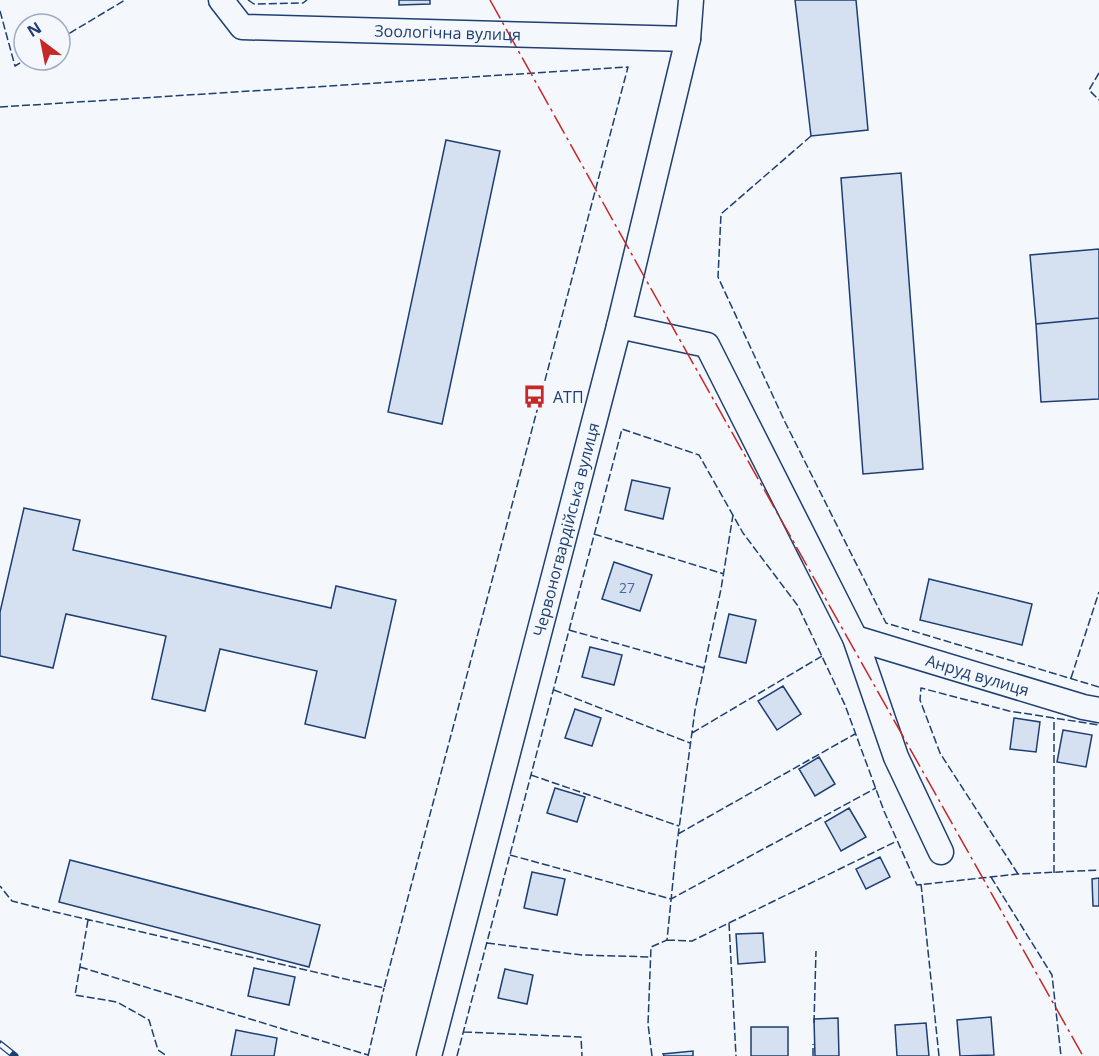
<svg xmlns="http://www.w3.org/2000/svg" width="1099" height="1056" viewBox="0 0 1099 1056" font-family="'Open Sans',sans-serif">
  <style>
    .building { fill: #d5e0f0; stroke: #1d3f73; stroke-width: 1.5 }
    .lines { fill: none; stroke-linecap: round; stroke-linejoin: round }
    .minor-casing { stroke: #1d3f73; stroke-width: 27 }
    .minor { stroke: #f4f7fb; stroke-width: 24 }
    .rail-casing { stroke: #1d3f73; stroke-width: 7 }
    .rail { stroke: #f4f7fb; stroke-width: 4.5; stroke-dasharray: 14; stroke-linecap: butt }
    .fence { stroke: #1d3f73; stroke-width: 1.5; stroke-dasharray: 8 3; stroke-linecap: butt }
    .power { stroke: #c62828; stroke-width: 1.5; stroke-dasharray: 21 4.5 3 4.5; stroke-linecap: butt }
    .labels { text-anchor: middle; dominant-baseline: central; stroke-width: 4.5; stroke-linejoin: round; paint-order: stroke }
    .number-label { font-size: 14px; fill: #4b6792 }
    .street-label { font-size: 16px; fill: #1d3f73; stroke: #f4f7fb }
    .poi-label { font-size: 16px; fill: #1d3f73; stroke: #f4f7fb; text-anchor: start }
  </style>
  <rect width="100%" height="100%" fill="#f4f7fb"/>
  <path class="building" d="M399,0H430V4L399,5Z
    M795,0H856L868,130L811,136Z
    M446,140L500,151L442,424L388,412Z
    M901,173L923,469L863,474L841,178Z
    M1099,249V318L1036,324L1030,255Z
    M1099,318V399L1041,402L1036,324Z
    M632,480L670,488L663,519L625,510Z
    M24,508L80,520L73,550L331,608L336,586L396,600L365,738L305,724L317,671L220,649L205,711L152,699L166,636L66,614L53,668L0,656V612Z
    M614,562L652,575L640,611L602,599Z
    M929,579L1032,604L1022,645L920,620Z
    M729,614L756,620L746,663L719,657Z
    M590,647L622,655L614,685L582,677Z
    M783,686L801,714L777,730L758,701Z
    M575,709L601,718L592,746L565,738Z
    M1014,718L1040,722L1036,752L1010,749Z
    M1063,730L1092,735L1086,767L1057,762Z
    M819,757L835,784L815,796L799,769Z
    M555,788L585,797L577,822L547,813Z
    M849,808L866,837L841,851L825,822Z
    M880,857L890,877L866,889L856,869Z
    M70,860L320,925L309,967L59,902Z
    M532,872L565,879L557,915L524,908Z
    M1099,878V906H1093L1092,879Z
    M763,933L765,962L738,964L736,934Z
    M254,968L295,977L289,1005L248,996Z
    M505,969L533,975L527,1004L498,998Z
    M991,1017L994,1055L960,1056L957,1020Z
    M838,1018L839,1056H815L814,1019Z
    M926,1023L929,1056H897L895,1025Z
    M751,1027H788V1056H751Z
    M236,1030L277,1038L274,1056H231Z
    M693,1051V1056H664L663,1054Z"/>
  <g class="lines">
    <defs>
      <g id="minor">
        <path id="s1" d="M221,0L242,27L688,39"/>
        <path d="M619,326L707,345L855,638L896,757L941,852"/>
        <path id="s2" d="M855,638L1083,707L1099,710"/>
        <path id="s3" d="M429,1056L619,326L688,39L691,0"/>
      </g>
    </defs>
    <use href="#minor" class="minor-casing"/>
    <use href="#minor" class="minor"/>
    <defs>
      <path id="rail" d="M0,1044L15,1056"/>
    </defs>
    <use href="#rail" class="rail-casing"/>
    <use href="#rail" class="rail"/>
    <path class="fence" d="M248,0L254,4L303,3L307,0
      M0,11L15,66L25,60
      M60,39L125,0
      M1099,73L1089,90L1099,100
      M0,107L628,67L384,988L51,911L12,901L0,886
      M811,136L721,214L718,277L785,422L886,623L1099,687
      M594,534L724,574
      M569,630L704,668
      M1071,678L1099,592
      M554,690L690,743
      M692,733L822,656
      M531,775L679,826
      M678,834L855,734
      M510,855L671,899L876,788
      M1054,873V718
      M1018,874L940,753L920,700L921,688L1009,711L1099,725
      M991,877L1052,975L1061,1056
      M921,884L939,1056
      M88,920L75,995L117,1002L149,1020L158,1050L167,1056
      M729,923L736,1056
      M667,940L692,941L897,841
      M487,943L582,955L651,957
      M80,967L368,1055
      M814,1023L816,951
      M464,1032L581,1037L582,1056
      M368,1056L384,988
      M457,1056L622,429L699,455L743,533L798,606L845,705L884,811L917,885L1018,874L1099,870
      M652,1056L648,1024L651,947L667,940L676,851L695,710L721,589L733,515
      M813,1056V1044"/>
    <path class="power" d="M490,0L645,278L1083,1056"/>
  </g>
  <defs>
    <symbol id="bus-bare" viewBox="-9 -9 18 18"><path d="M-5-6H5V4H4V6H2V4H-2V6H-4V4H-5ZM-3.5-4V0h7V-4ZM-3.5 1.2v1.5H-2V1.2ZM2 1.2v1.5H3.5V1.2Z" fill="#c62828" stroke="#f4f7fb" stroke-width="2.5" paint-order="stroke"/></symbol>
  </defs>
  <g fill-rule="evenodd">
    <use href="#bus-bare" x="518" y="380" width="33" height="33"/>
  </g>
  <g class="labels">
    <g class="number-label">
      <text x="627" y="587">27</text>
    </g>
    <g class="street-label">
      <text stroke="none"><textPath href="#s1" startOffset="240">Зоологічна вулиця</textPath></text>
      <text stroke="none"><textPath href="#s3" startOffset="544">Червоногвардійська вулиця</textPath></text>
      <text stroke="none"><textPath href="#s2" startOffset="128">Анруд вулиця</textPath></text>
    </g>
    <g class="poi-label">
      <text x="553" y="397">АТП</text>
    </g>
  </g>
  <g transform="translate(42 42) rotate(328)"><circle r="28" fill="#f4f7fb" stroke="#9eadc5" stroke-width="1.5"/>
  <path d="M0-4.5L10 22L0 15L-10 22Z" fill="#c62828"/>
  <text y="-9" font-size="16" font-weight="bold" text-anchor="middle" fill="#1d3f73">N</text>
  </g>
</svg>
